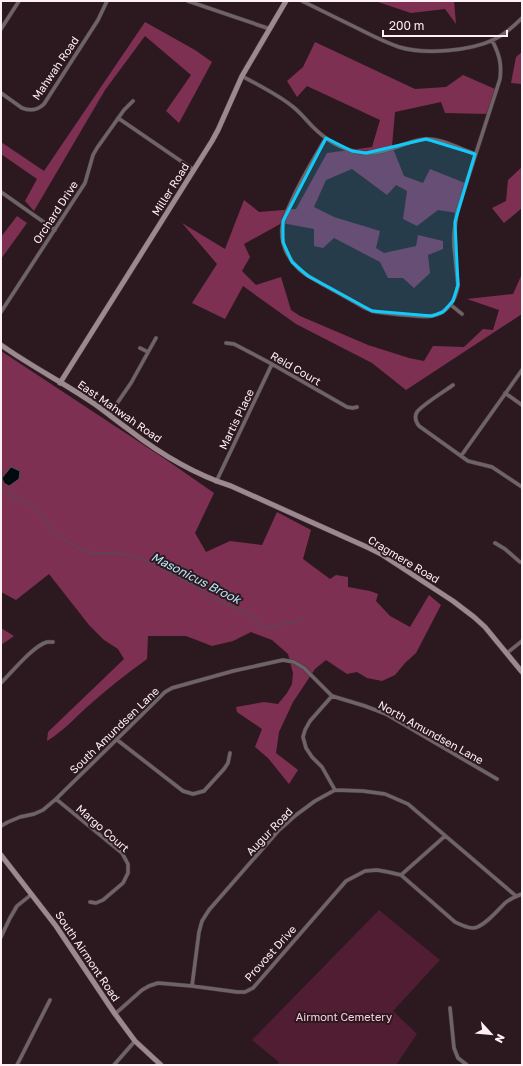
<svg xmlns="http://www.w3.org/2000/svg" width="523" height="1066" viewBox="0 0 523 1066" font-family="'Golos Text',sans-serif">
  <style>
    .green { fill: #501d33 }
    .forest { fill: #7e3053 }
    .water { fill: #010a0f; stroke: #4d4f54 }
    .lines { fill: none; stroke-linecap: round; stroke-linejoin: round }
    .stream { stroke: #4d4f54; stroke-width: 1 }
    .street-casing { stroke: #45333a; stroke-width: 4.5 }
    .secondary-casing { stroke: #45333a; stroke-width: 6 }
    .street { stroke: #6e6366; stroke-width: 3.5 }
    .secondary { stroke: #9b898f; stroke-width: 5 }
    .marked { fill: #0fcafa; fill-opacity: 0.2; stroke: #0fcafa; stroke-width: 3; stroke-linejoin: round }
    .labels { text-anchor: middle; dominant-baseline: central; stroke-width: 4; stroke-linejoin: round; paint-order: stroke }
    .street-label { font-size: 11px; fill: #fef0f5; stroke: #2c1920 }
    .park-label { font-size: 11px; fill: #ffcfe0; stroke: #2c1920 }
    .water-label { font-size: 12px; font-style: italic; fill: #b8eafd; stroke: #2c1920 }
  </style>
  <rect width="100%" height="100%" fill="#2c1920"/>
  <path class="green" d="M379,910L440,960L393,1011L417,1034L396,1065H276L279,1062L252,1040Z"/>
  <path class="forest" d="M375,1H454L456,24L445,9L411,13Z
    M145,22L195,50L212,62L179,123L166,111L191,75L145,36L105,90L34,211L25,201L37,179L1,154V142L44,171Z
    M315,42L415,89L446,87L463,75L495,89L488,114L445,113L441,102L395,112L392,146L404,176L423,183L430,169L465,183L457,213L438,210L417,226L403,219L407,191L396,185L387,195L352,169L326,180L314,207L334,217L380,231L376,248L384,253L416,246L418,235L443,241V249L428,255L430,273L414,288L403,278H388L380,262L334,238L323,248L314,246V229L282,223L244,244L250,257L242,271L256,285L281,277L291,310L300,316L368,345L409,358L424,361L433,346L464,347L483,329L493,330L499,310L467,299L513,294L522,274V314L406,390L372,363L296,324L243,286L225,319L192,303L217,264L182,223L225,249L244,200L259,212L296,209L327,153L372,147L380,120L307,86L297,97L287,81L303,67Z
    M522,52V84L511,83L516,57Z
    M522,167V208L504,223L492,208L506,201L508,180Z
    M17,216L27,223L1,259V237Z
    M1,351L168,461L214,493L195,533L206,552L230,541L262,545L277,512L311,530L303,559L330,579L336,575L348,577V587L370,591L378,594L376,601L390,616L410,627L429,595L441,605L416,653L405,663L395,675L382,681L367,678L357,672L347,674L326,660L315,669L293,702L279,732L276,753L298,770L289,784L268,758L255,747L262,729L237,712L236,707L264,702L278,704L287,693L292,684L293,673L288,654L272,640L251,632L233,641L212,646L186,636H148L147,659C126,674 106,690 87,707C74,719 62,732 47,741L48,732L124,659L118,649L104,640L89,625L49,574L16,600L1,592Z
    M1,628L14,636L1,645Z"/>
  <path class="water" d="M11,467L20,471L19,479L9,486L4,483L2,478Z"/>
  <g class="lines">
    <path class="stream" d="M1,491L29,503L43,517L53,533L79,548L92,553H118L151,562L204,591L216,600L239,609L253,617L261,627L269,628L282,624L293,623L302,619"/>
    <defs>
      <path id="street" d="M188,1L270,29
        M302,1C320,10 339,19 357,28C371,35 384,42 399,47C425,55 471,51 495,39C505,34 514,26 522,18
        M1,29L19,1
        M242,76C258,85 277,94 292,106C300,112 306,120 313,127C325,139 341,149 358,152C376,156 394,148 411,142C416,141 421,139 426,139C440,138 461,149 475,154
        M1,93L22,108C30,111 38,110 44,104L98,20L107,1
        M118,118L194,170
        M326,138C314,158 302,178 292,200C288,209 283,218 282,228C281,243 287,257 297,267C304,275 314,279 322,284C337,292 351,300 365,308L372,311C382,313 393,314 403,315C412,315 422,318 431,316C447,314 456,300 458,285L454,245V234L457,212L500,79C502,63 499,54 492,40
        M1,192L55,230
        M451,305L462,314
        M1,312L85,183L93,155L97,148L124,110L133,101
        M226,343L234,344L272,364L347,407L353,408L357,407
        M140,348L148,352
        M453,385C445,391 422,405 417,412C414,417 416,422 419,426L468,461L492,467L522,487
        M505,393L522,405
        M109,415L131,383L156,338
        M461,456L522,370
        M216,482L272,364
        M495,543L505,549L520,562H522
        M507,653L522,641
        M1,683C12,672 33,646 47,642C48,642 52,642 53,642
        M332,696L310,721L305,730L303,737L306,748L312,757L322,767L335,790
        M116,739L183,791L193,794L204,791L224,769L228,763L230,753
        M56,799L122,853L128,864V873L123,883L103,900L96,903L90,902
        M1,826L8,822L20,817L34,814L43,810L56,799L165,692L172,688L233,671L283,660L294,662L304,668L332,696L365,706L386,714L497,779
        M401,875L445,836
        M1,937L10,918L17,906L32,894
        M192,986L199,932L202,921L209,910L278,831L296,815L315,801L335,790L363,791L385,794L408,804L516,896
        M450,1008L454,1048L458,1058L467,1065
        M115,1014L142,990L149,986L158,983L192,986L237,992H245L253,988L346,881L365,871L377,870L388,872L401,875L455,922C461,925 467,928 473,928C483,928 498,910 505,903C510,899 516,896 522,894
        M17,1065L50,1000
        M114,1065L135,1041"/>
      <path id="secondary" d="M1,345C32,367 66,384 96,405C107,413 117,421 128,429C159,453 193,474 231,486L369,548L381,554L453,601L474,617L485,627L522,672
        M60,383L212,141L218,130L242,76L286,1
        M1,855L56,926L115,1014L135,1041L161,1065"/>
    </defs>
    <use href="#street" class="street-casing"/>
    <use href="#secondary" class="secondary-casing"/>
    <use href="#street" class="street"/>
    <use href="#secondary" class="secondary"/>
  </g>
  <path class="marked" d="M326,138L352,151L366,153L426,139L475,154L455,222L458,285L453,301L443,312L432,316L372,311L308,276L292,262L283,242V221Z"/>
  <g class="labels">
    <g class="street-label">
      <text transform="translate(55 68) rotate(-56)">Mahwah Road</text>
      <text transform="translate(170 189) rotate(-58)">Miller Road</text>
      <text transform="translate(55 212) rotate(-57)">Orchard Drive</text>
      <text transform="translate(296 368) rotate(30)">Reid Court</text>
      <text transform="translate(120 411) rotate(35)">East Mahwah Road</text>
      <text transform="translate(236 419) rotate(-64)">Martis Place</text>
      <text transform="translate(404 559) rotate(31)">Cragmere Road</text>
      <text transform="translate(114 730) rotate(-44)">South Amundsen Lane</text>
      <text transform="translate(431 732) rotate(29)">North Amundsen Lane</text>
      <text transform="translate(103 828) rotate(41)">Margo Court</text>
      <text transform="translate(269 831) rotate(-46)">Augur Road</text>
      <text transform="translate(270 953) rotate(-48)">Provost Drive</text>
      <text transform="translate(88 956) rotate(56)">South Airmont Road</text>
    </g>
    <g class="park-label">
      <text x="344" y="1016">Airmont Cemetery</text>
    </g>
    <g class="water-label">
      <text transform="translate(196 578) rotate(27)">Masonicus Brook</text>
    </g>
  </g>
  <rect width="523" height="1066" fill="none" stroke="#fef0f5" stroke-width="4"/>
  <g transform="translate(491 1034) rotate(117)" stroke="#2c1920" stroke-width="3" paint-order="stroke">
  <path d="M0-3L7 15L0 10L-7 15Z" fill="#fef0f5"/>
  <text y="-6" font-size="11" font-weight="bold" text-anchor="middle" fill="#fef0f5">N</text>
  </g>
  <path d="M383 30v6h124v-6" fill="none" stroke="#fef0f5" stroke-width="2"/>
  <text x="389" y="30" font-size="12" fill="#fef0f5" stroke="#2c1920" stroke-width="3" paint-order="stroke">200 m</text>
</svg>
